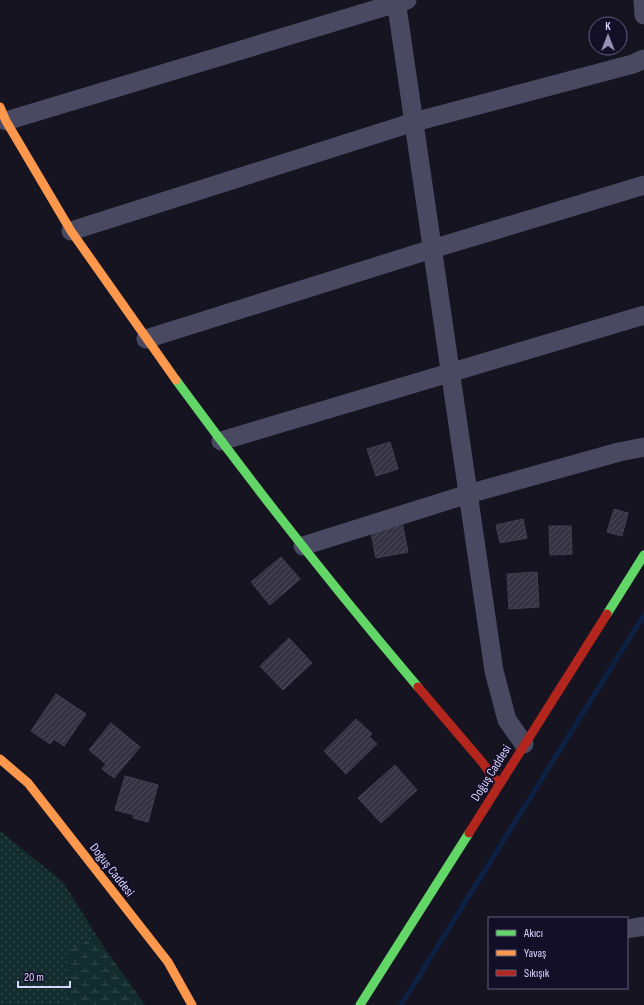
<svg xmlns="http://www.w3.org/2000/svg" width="644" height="1005" viewBox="0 0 644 1005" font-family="'Sofia Sans Condensed',sans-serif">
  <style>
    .grass { fill: url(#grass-dots) }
    .wetland { fill: url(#wetland-marsh) }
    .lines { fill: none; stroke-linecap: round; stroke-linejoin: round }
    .stream { stroke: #0d2144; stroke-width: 5 }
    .building { fill: url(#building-hatch); stroke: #433f54 }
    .street { stroke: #4a4962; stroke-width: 19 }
    .fast { stroke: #63d668; stroke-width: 9 }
    .slow { stroke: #ff974d; stroke-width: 9 }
    .jam { stroke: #b3261e; stroke-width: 9 }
    .labels { text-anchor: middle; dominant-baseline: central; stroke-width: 4; stroke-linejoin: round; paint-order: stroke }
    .street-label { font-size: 13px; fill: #d9d4ff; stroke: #130f26 }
  </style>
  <defs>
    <pattern id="grass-dots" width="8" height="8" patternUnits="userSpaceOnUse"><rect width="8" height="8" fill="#132c2d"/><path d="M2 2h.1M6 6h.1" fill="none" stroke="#354a4c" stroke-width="1.8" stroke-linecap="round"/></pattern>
    <pattern id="wetland-marsh" width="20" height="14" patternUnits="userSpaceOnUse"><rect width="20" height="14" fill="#132c2d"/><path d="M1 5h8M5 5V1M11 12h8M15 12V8" fill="none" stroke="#354a4c"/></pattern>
    <pattern id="building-hatch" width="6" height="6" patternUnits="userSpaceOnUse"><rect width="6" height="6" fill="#343243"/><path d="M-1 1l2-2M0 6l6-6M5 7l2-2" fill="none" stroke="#514f5f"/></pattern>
  </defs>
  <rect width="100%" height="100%" fill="#161421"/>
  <path class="grass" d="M0,831L63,882L140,1005H0Z"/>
  <path class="wetland" d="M97,937L145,1005H65L70,949Z"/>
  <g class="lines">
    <path class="stream" d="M401,1005L644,615"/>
  </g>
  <path class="building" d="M390,442L398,469L376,476L367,449Z
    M614,509L628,513L622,536L607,532Z
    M523,519L527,538L500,543L496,525Z
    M402,522L408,552L376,558L370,528Z
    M549,526H571L572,554L550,555Z
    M281,557L300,579L270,605L251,582Z
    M537,572L539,607L509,609L507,574Z
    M289,638L312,663L283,690L260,666Z
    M56,694L86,714L64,746L54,739L50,744L31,731Z
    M356,719L372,734L369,736L377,744L346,774L324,751Z
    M111,723L140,747L114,778L102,769L106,764L89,750Z
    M395,765L417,790L381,823L358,798Z
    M125,776L158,785L148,822L133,818L134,815L115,810Z"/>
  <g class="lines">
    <path class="street" d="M396,0L494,671L507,720L524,744
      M643,0L644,15
      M6,121L407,0
      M71,231L414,122L633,64L644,59
      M146,339L432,249L644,185
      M221,441L644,315
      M303,546L468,494L619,452L644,447
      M627,929L644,926"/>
    <path class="fast" d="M176,380C253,485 334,588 418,687
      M607,614L644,555
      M360,1005L469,833"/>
    <path class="slow" d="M0,107L6,121L71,231L176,380
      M0,759L28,783L168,962L192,1005"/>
    <path class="jam" d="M418,687L482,762L499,785
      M469,833L607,614"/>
  </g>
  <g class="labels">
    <g class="street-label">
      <text transform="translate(491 773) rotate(-58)">Doğuş Caddesi</text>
      <text transform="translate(112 870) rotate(52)">Doğuş Caddesi</text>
    </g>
  </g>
  <rect x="488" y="917" width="140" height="72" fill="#130f26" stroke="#625e7d"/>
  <rect x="496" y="930" width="20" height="6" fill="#63d668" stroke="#625e7d"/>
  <text x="524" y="937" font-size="12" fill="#d9d4ff">Akıcı</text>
  <rect x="496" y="950" width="20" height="6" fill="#ff974d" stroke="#625e7d"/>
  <text x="524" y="957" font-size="12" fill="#d9d4ff">Yavaş</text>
  <rect x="496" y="970" width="20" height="6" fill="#b3261e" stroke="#625e7d"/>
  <text x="524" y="977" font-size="12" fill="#d9d4ff">Sıkışık</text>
  <g transform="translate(608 36)"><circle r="19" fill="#130f26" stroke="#625e7d"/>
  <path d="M0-3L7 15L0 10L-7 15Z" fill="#9591b1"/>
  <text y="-6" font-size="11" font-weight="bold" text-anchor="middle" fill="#d9d4ff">K</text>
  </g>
  <path d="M18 981v6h52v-6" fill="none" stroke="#d9d4ff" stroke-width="2"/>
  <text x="24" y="981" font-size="12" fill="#d9d4ff" stroke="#130f26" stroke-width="3" paint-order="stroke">20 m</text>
</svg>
